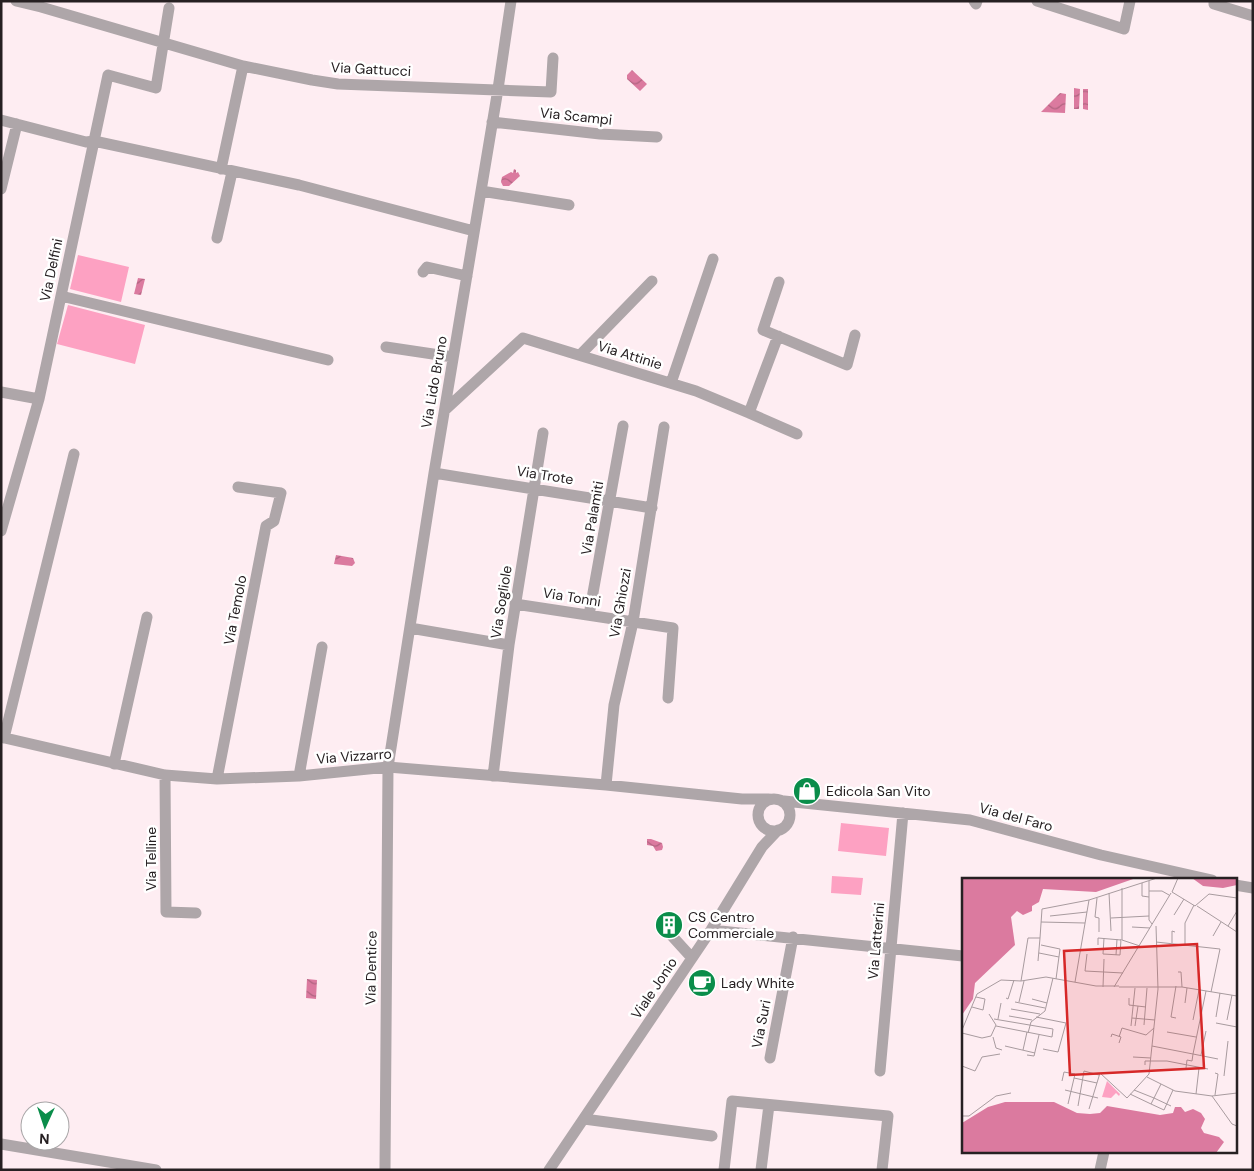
<svg xmlns="http://www.w3.org/2000/svg" width="1254" height="1171" viewBox="0 0 1254 1171" font-family="'DM Sans',sans-serif">
  <style>
    .garden { fill: #fda1c2 }
    .water { fill: url(#water-waves) }
    .lines { fill: none; stroke-linecap: round; stroke-linejoin: round }
    .minor { stroke: #aea6a9; stroke-width: 11 }
    .labels { text-anchor: middle; dominant-baseline: central; stroke-width: 5; stroke-linejoin: round; paint-order: stroke }
    .street-label { font-size: 14px; fill: #262022; stroke: #fff }
    .poi-label { font-size: 14px; fill: #262022; stroke: #fff; text-anchor: start }
    .inset-road { fill: none; stroke: #a89b9f; stroke-width: 1 }
    .view { fill: #d62828; fill-opacity: 0.15; stroke: #d62828; stroke-width: 2.5 }
    .inset-edge { fill: none; stroke: #262022; stroke-width: 2.5 }
  </style>
  <defs>
    <pattern id="water-waves" width="16" height="10" patternUnits="userSpaceOnUse" patternTransform="scale(1.25)"><rect width="16" height="10" fill="#db7a9f"/><path d="M0 5q4-4 8 0t8 0" fill="none" stroke="#b16481"/></pattern>
  </defs>
  <rect width="100%" height="100%" fill="#feedf2"/>
  <path class="garden" d="M78,255L129,267L121,302L70,289Z
    M68,305L145,325L135,364L57,344Z
    M841,823L889,828L886,856L838,851Z
    M832,876L863,878L861,895L831,893Z"/>
  <path class="water" d="M632,70L647,84L640,91L627,79V75Z
    M1074,88L1080,89L1079,109H1074Z
    M1083,89H1088V110L1083,109Z
    M1060,93L1066,94L1065,113L1041,112Z
    M514,169L516,170V173L518,172L520,176L509,186H503L501,182L502,177L511,172L513,173Z
    M138,278L145,279L141,295L134,294Z
    M336,555L353,558L355,563L352,566L334,564Z
    M647,839H651L662,843L663,847L662,850L656,851L653,846L647,845Z
    M307,979L317,980L316,999L306,998Z"/>
  <g class="lines">
    <path class="minor" d="M16,1L41,7L243,66L312,80L338,84L551,92L553,58
      M974,1L976,4L977,1
      M1037,1L1124,29L1130,1
      M1214,1V4L1253,16
      M1,120L86,142L94,141L108,75L156,88L169,8
      M492,122L600,134L657,137
      M221,169L243,66
      M1,189L17,124
      M481,191L569,205
      M217,238L232,172
      M423,272L427,267L467,276
      M779,282L763,330L847,365L855,335
      M61,296L328,360
      M386,347L453,357
      M580,355L652,281
      M671,383L713,259
      M1,392L39,399
      M445,410L523,338L696,391L749,413L778,336
      M749,413L797,434
      M434,473L652,508
      M1,531L39,399L94,141L299,185L474,231
      M515,604L673,628L668,698
      M589,615L623,426
      M410,628L509,645
      M1,737L165,775L217,779L299,776L388,767L606,785L742,799H769
      M4,738L74,454
      M114,764L147,617
      M165,775L166,912L196,913
      M299,776L322,647
      M493,776L509,645L543,433
      M217,779L266,526L274,521L281,493L238,487
      M606,785L614,705L633,622L664,427
      M758 815a16 16 0 1 1 32 0a16 16 0 1 1-32 0Z
      M784,801L970,820L1101,855L1212,880
      M1235,885L1253,888
      M711,930L963,956
      M672,936L692,958
      M770,1058L793,937
      M880,1071L903,813
      M584,1119L712,1136
      M1,1144L156,1170
      M385,1170L388,767L434,473L498,89L511,1
      M549,1170L711,930L762,847L778,830
      M724,1170L732,1101L888,1116L882,1170
      M761,1170L769,1105
      M1100,1170L1104,1152"/>
  </g>
  <defs>
    <symbol id="shop-disc" viewBox="-11 -11 22 22"><circle r="9.5" fill="#0a8d4a" stroke="#fff"/><path d="M-5-2.5h2.3a2.7 3.5 0 0 1 5.4 0H5L5.5 6h-11ZM-1.5-2.5h3a1.5 2.3 0 0 0-3 0Z" fill="#fff"/></symbol>
    <symbol id="building-disc" viewBox="-11 -11 22 22"><circle r="9.5" fill="#0a8d4a" stroke="#fff"/><path d="M-4-6H4V6H1V3H-1V6H-4ZM-2.5-4.3h1.7v1.8h-1.7ZM.8-4.3h1.7v1.8H.8ZM-2.5-1h1.7V.8h-1.7ZM.8-1h1.7V.8H.8Z" fill="#fff"/></symbol>
    <symbol id="cafe-disc" viewBox="-11 -11 22 22"><circle r="9.5" fill="#0a8d4a" stroke="#fff"/><path d="M-5.5-4.5H6V0H3Q3 3.5 0 3.5H-2.5Q-5.5 3.5-5.5 0ZM3-3.2v2h1.7v-2ZM-6 4.5H4V6H-6Z" fill="#fff"/></symbol>
  </defs>
  <g fill-rule="evenodd">
    <use href="#shop-disc" x="791" y="775" width="32" height="32"/>
    <use href="#building-disc" x="653" y="909" width="32" height="32"/>
    <use href="#cafe-disc" x="686" y="967" width="32" height="32"/>
  </g>
  <g class="labels">
    <g class="street-label">
      <text transform="translate(371 69) rotate(3)">Via Gattucci</text>
      <text transform="translate(576 116) rotate(6)">Via Scampi</text>
      <text transform="translate(51 270) rotate(-78)">Via Delfini</text>
      <text transform="translate(630 355) rotate(17)">Via Attinie</text>
      <text transform="translate(434 382) rotate(-80)">Via Lido Bruno</text>
      <text transform="translate(545 475) rotate(9)">Via Trote</text>
      <text transform="translate(592 518) rotate(-80)">Via Palamiti</text>
      <text transform="translate(572 597) rotate(9)">Via Tonni</text>
      <text transform="translate(501 602) rotate(-81)">Via Sogliole</text>
      <text transform="translate(620 603) rotate(-80)">Via Ghiozzi</text>
      <text transform="translate(235 610) rotate(-79)">Via Temolo</text>
      <text transform="translate(354 756) rotate(-4)">Via Vizzarro</text>
      <text transform="translate(1016 817) rotate(15)">Via del Faro</text>
      <text transform="translate(151 859) rotate(-90)">Via Telline</text>
      <text transform="translate(876 941) rotate(-85)">Via Latterini</text>
      <text transform="translate(371 968) rotate(-89)">Via Dentice</text>
      <text transform="translate(654 988) rotate(-56)">Viale Jonio</text>
      <text transform="translate(761 1024) rotate(-79)">Via Suri</text>
    </g>
    <g class="poi-label">
      <text x="826" y="791">Edicola San Vito</text>
      <text x="688" y="917">CS Centro<tspan x="688" dy="16">Commerciale</tspan></text>
      <text x="721" y="983">Lady White</text>
    </g>
  </g>
  <g transform="translate(962 878)">
    <rect width="275" height="275" fill="#feedf2"/>
    <path d="M145,203L158,216L157,218L154,215L149,220L140,219Z" fill="#fda1c2"/>
    <path d="M0,0H174L134,14L81,11L77,24L70,28V33L61,37L55,33L49,39L53,67L13,105L11,121L0,137ZM230,0H275V7L261,10L241,8ZM43,224H92L115,235L128,236L138,235L145,228L198,237L211,235L213,229H219L223,234L231,231L239,235L243,241L239,250L242,255L257,259L262,264L254,275H0V245L26,229Z" fill="#db7a9f"/>
    <path class="inset-road" d="M187,3V42L190,46M180,5V18L187,19M160,10V62L178,68M187,13H200L207,17M210,14L233,28L247,16L275,20M210,14L216,0M147,15L149,53M135,20L133,39L137,40V54M235,28L275,54M212,37L222,21M88,38L125,34M149,40L187,38M79,44L123,45M266,48L275,33M170,49L188,50M251,58L259,44M142,60L141,76L158,77L159,61M194,64L258,71L249,114M210,65V53L213,54M79,67L98,71L94,101M136,67V60L159,62M223,67V45L232,27M77,75L97,79M125,76L123,93L161,95M154,77L155,61M76,83L78,60M216,94H219L220,109M59,103L66,60H78L80,31L127,22L195,0M113,104L127,22M141,109L142,81M152,109L209,15M157,109H220L275,118M44,120L46,121L52,102M167,120V127L184,129M70,121L85,125M53,124L83,130M57,124L62,103M223,125L225,110M10,129L21,132L23,121L14,119M49,131L78,136M47,138L70,142M74,139L104,145L96,174L81,171M254,139L258,115M170,140L193,142M214,140L209,139L214,108M32,141L91,151L90,159L34,148M36,141L39,125M231,142L237,112M265,142L270,117M254,145L275,149M182,147L185,110M169,148L173,110M173,148L176,128M0,152L15,116L39,102L59,103L84,99L134,108H157M205,154L234,159M0,155L20,160L29,158L34,147L27,136M66,155L69,144L83,133L91,100M31,159L34,170L40,172M149,159L150,156L159,159L157,165M157,159L160,150L184,157L192,150M43,168L73,175M190,168L231,176L244,113M61,172L65,154M65,177L72,178L77,157M239,177L244,153M171,179L189,180M183,187V183H205L246,191M0,188L13,193L20,179L38,176M224,190L225,182L230,183L231,176L256,181M253,195L256,196L253,217M262,198L266,163M185,199L213,213L250,218L275,215M112,200L135,205M100,203L102,194L113,196L106,226M199,206L192,220L209,228M103,212L136,220M168,216L189,226L192,220L172,212M234,216L237,190M250,218L270,246L275,248M189,226L202,232L211,212M116,228L122,193L137,197M127,231L138,195L165,220L187,196L196,111L194,48M0,238H7L34,218L49,215"/>
    <path class="view" d="M235,66L242,190L108,197L102,73Z"/>
    <rect width="275" height="275" class="inset-edge"/>
  </g>
  <rect width="1254" height="1171" fill="none" stroke="#262022" stroke-width="5"/>
  <g transform="translate(45 1126) rotate(183)"><circle r="24" fill="#ffffff" stroke="#a8a6a7"/>
  <path d="M0-4L9 19L0 12L-9 19Z" fill="#0a8d4a"/>
  <text y="-8" font-size="14" font-weight="bold" text-anchor="middle" fill="#262022">N</text>
  </g>
</svg>
